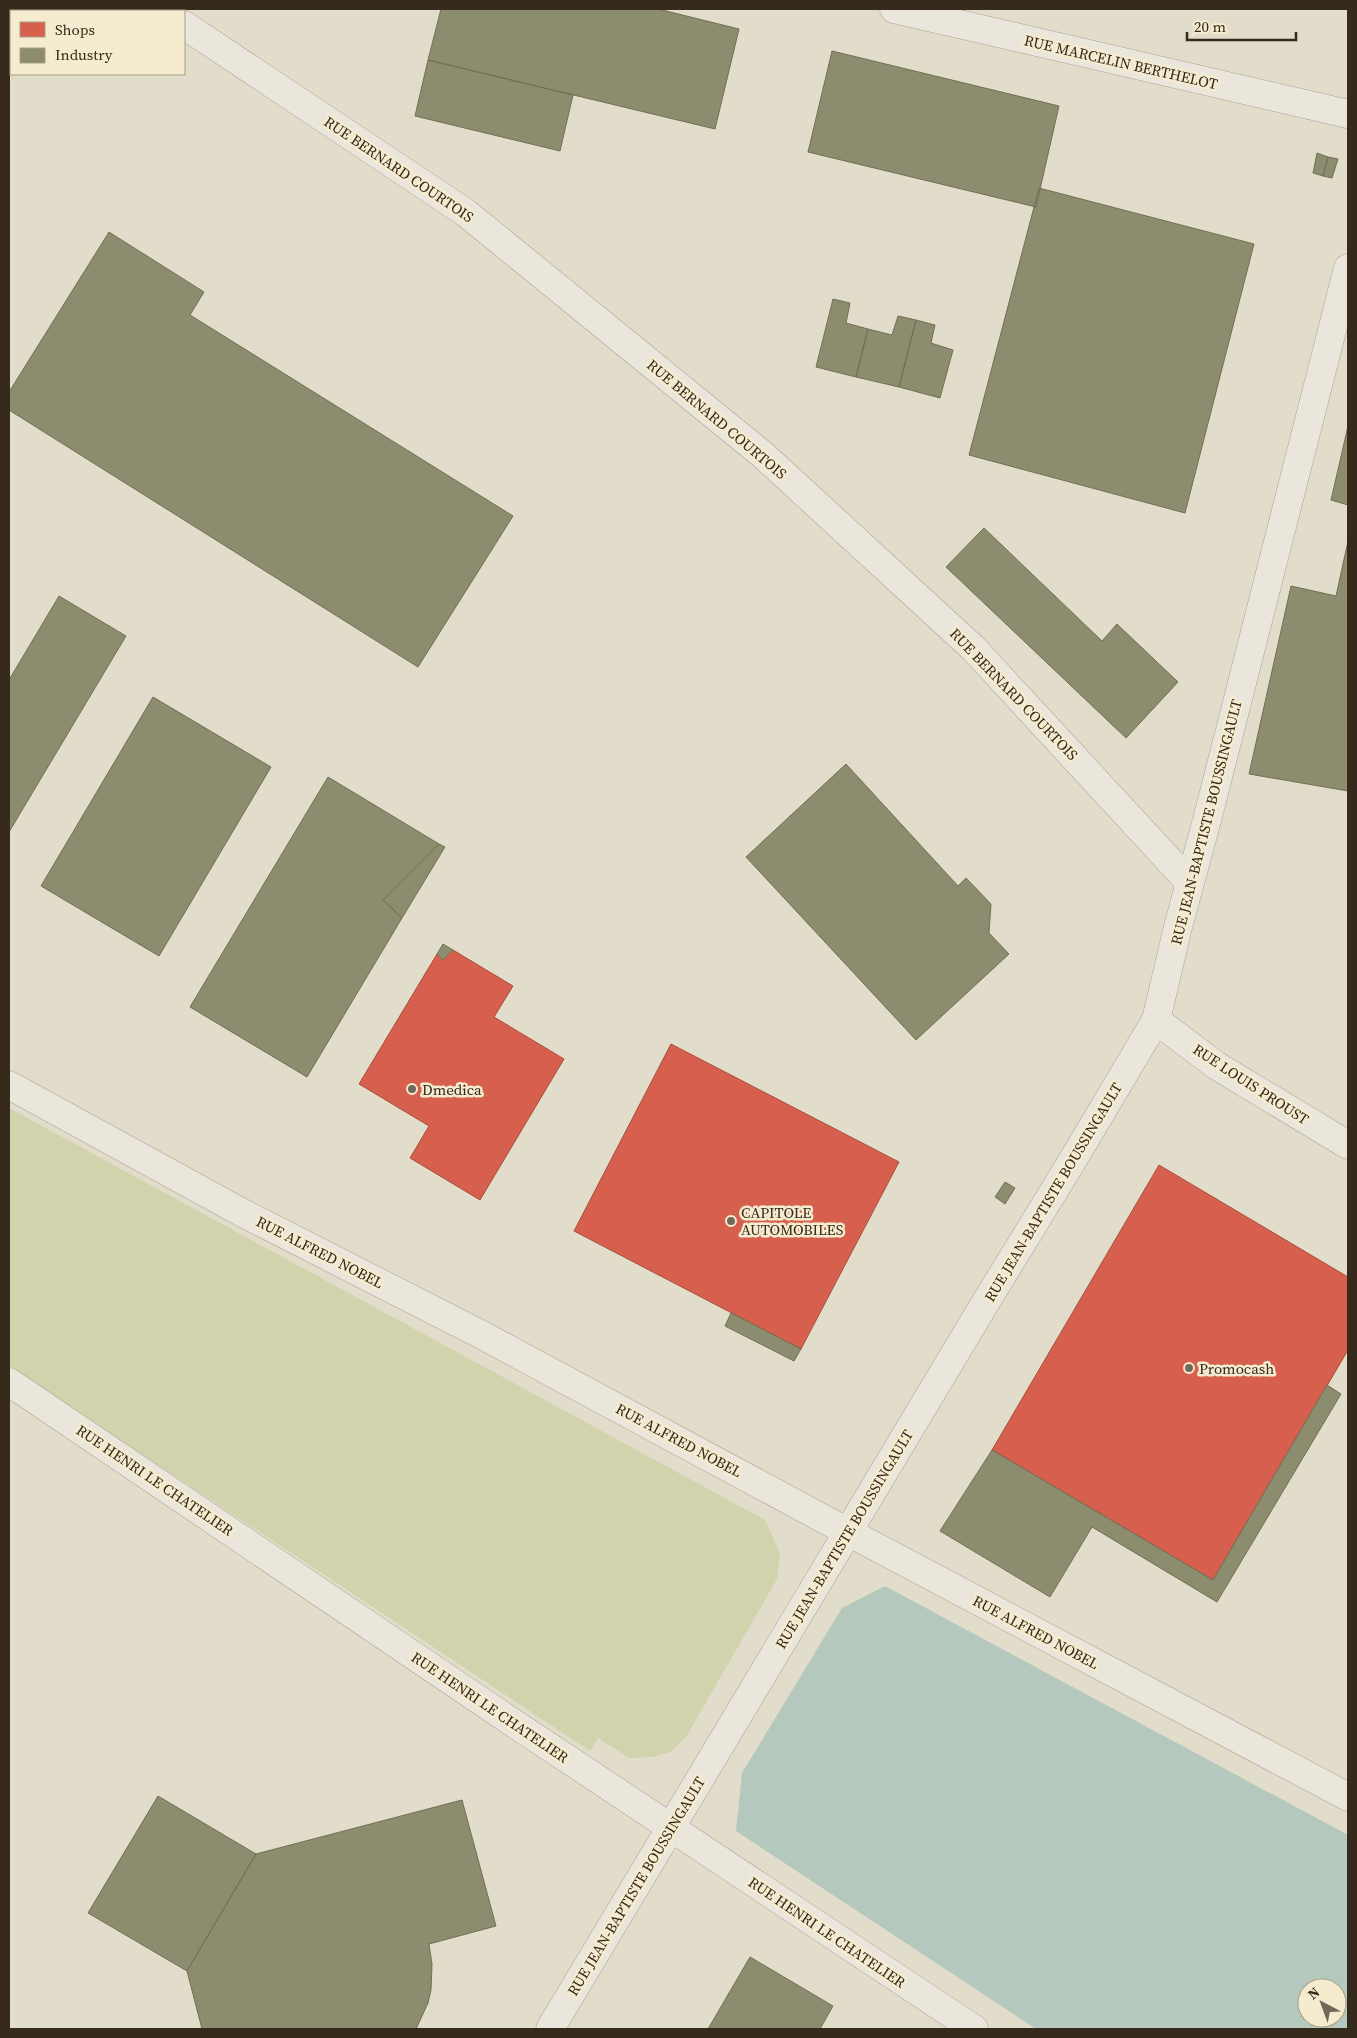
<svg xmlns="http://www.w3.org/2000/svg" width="1357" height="2038" viewBox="0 0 1357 2038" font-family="'Source Serif 4',serif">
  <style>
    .green { fill: #d0d3ac }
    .water { fill: #b5c8bd; fill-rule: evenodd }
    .shops { fill: #d6604d; stroke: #a6503e }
    .industry { fill: #8c8c6e; stroke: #726f55 }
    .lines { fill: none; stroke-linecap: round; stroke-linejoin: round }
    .street-casing { stroke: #a7a194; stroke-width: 29 }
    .street { stroke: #eae6db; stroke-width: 28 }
    .poi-dot { fill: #726859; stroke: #f5eccf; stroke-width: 2 }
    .labels { text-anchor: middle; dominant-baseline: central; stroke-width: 5; stroke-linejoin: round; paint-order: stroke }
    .street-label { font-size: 15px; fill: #362a1c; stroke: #f5eccf }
    .poi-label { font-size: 15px; fill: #362a1c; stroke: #f5eccf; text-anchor: start }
  </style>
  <rect width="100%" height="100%" fill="#e2dcca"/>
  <path class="green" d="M9,1108L765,1520L780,1553L777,1579L686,1737L670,1752L652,1757L629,1758L598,1738L590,1751L9,1366Z"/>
  <path class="water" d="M885,1586L1348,1835V2029H1036L736,1831L742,1773L842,1608ZM1307,1988H1337V2018H1307Z"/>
  <path class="shops" d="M453,950L513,986L494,1017L564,1059L480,1200L410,1158L429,1126L359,1084L437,954L443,960Z
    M671,1044L899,1162L801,1349L574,1231Z
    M1159,1165L1348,1277V1350L1213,1580L992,1450Z"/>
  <path class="industry" d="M441,9H658L739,29L715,129L428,60Z
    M832,51L1059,106L1036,207L808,152Z
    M428,60L573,95L560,151L415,116Z
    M1317,153L1328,157L1323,176L1313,173Z
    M1328,157L1338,159L1332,178L1323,176Z
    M1039,188L1254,244L1185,513L969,455Z
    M109,232L204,292L190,315L513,516L418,667L9,410V392Z
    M833,299L850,303L846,323L868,329L856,377L816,367Z
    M898,316L916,320L899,387L856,377L868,329L892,335Z
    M916,320L935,325L931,343L953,350L940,398L899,387Z
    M1348,426V505L1331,500Z
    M984,528L1102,641L1117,624L1178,682L1126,738L946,567Z
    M1348,541V791L1249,774L1291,586L1336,596Z
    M59,596L126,636L9,832V680Z
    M153,697L271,767L159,956L41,886Z
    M846,764L958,886L966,878L991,904L989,933L1009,954L916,1040L746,857Z
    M328,777L439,844L383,900L402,918L307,1077L190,1007Z
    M439,844L445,847L402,918L383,900Z
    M443,944L453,950L443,960L437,954Z
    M1005,1182L1015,1188L1005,1204L995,1197Z
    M731,1313L801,1349L794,1361L725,1326Z
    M1327,1385L1341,1394L1217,1602L1092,1527L1050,1597L940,1531L992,1450L1213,1580Z
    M158,1796L256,1854L187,1971L88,1913Z
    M462,1800L496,1926L429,1944L432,1964L431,1990L428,2003L416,2029H202L187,1971L256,1854Z
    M750,1957L833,2006L820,2029H708Z"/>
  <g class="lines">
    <defs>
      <path id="street" d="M159,9L163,11
        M894,9L1348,114
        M184,25L466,213L763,455L973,648L1190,883
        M1156,1020L1217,1066L1348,1145
        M9,1085L239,1211L482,1335L848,1532L1348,1797
        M9,1382L503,1716L974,2029
        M550,2029L987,1300L1071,1163L1156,1020L1178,927L1207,820L1348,268"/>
    </defs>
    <use href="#street" class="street-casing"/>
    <use href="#street" class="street"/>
  </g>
  <g class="poi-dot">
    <circle cx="412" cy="1089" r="5"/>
    <circle cx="731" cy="1221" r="5"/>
    <circle cx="1189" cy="1368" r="5"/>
  </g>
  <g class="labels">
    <g class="street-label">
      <text transform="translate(1121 62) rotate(13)">RUE MARCELIN BERTHELOT</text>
      <text transform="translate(399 169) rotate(34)">RUE BERNARD COURTOIS</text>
      <text transform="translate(717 419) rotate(40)">RUE BERNARD COURTOIS</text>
      <text transform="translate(1014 694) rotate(46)">RUE BERNARD COURTOIS</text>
      <text transform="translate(1206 822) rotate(-76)">RUE JEAN-BAPTISTE BOUSSINGAULT</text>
      <text transform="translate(1251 1084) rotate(33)">RUE LOUIS PROUST</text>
      <text transform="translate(1053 1192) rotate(-59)">RUE JEAN-BAPTISTE BOUSSINGAULT</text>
      <text transform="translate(320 1252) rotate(27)">RUE ALFRED NOBEL</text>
      <text transform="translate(679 1440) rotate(28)">RUE ALFRED NOBEL</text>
      <text transform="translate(155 1480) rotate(34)">RUE HENRI LE CHATELIER</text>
      <text transform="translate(844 1539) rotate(-59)">RUE JEAN-BAPTISTE BOUSSINGAULT</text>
      <text transform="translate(1036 1632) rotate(28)">RUE ALFRED NOBEL</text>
      <text transform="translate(490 1707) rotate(34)">RUE HENRI LE CHATELIER</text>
      <text transform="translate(636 1886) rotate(-59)">RUE JEAN-BAPTISTE BOUSSINGAULT</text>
      <text transform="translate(827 1932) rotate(34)">RUE HENRI LE CHATELIER</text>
    </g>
    <g class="poi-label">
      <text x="422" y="1089">Dmedica</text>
      <text x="741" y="1212">CAPITOLE<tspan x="741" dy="17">AUTOMOBILES</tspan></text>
      <text x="1199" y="1368">Promocash</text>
    </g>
  </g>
  <rect width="1357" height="2038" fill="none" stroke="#362a1c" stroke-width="20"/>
  <rect x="10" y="10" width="175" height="65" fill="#f5eccf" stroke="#a99e87"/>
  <rect x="20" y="22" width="25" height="15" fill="#d6604d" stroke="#a99e87"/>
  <text x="55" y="35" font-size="15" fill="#362a1c">Shops</text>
  <rect x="20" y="48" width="25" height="15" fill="#8c8c6e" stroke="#a99e87"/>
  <text x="55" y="60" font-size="15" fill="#362a1c">Industry</text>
  <g transform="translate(1322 2003) rotate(319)"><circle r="24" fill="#f5eccf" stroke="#a99e87"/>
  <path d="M0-4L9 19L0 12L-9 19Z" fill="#726859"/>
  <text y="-8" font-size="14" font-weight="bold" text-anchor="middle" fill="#362a1c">N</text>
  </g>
  <path d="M1187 32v8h109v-8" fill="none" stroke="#362a1c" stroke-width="2.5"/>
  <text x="1194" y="32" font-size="15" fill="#362a1c" stroke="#f5eccf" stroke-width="4" paint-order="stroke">20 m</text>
</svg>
